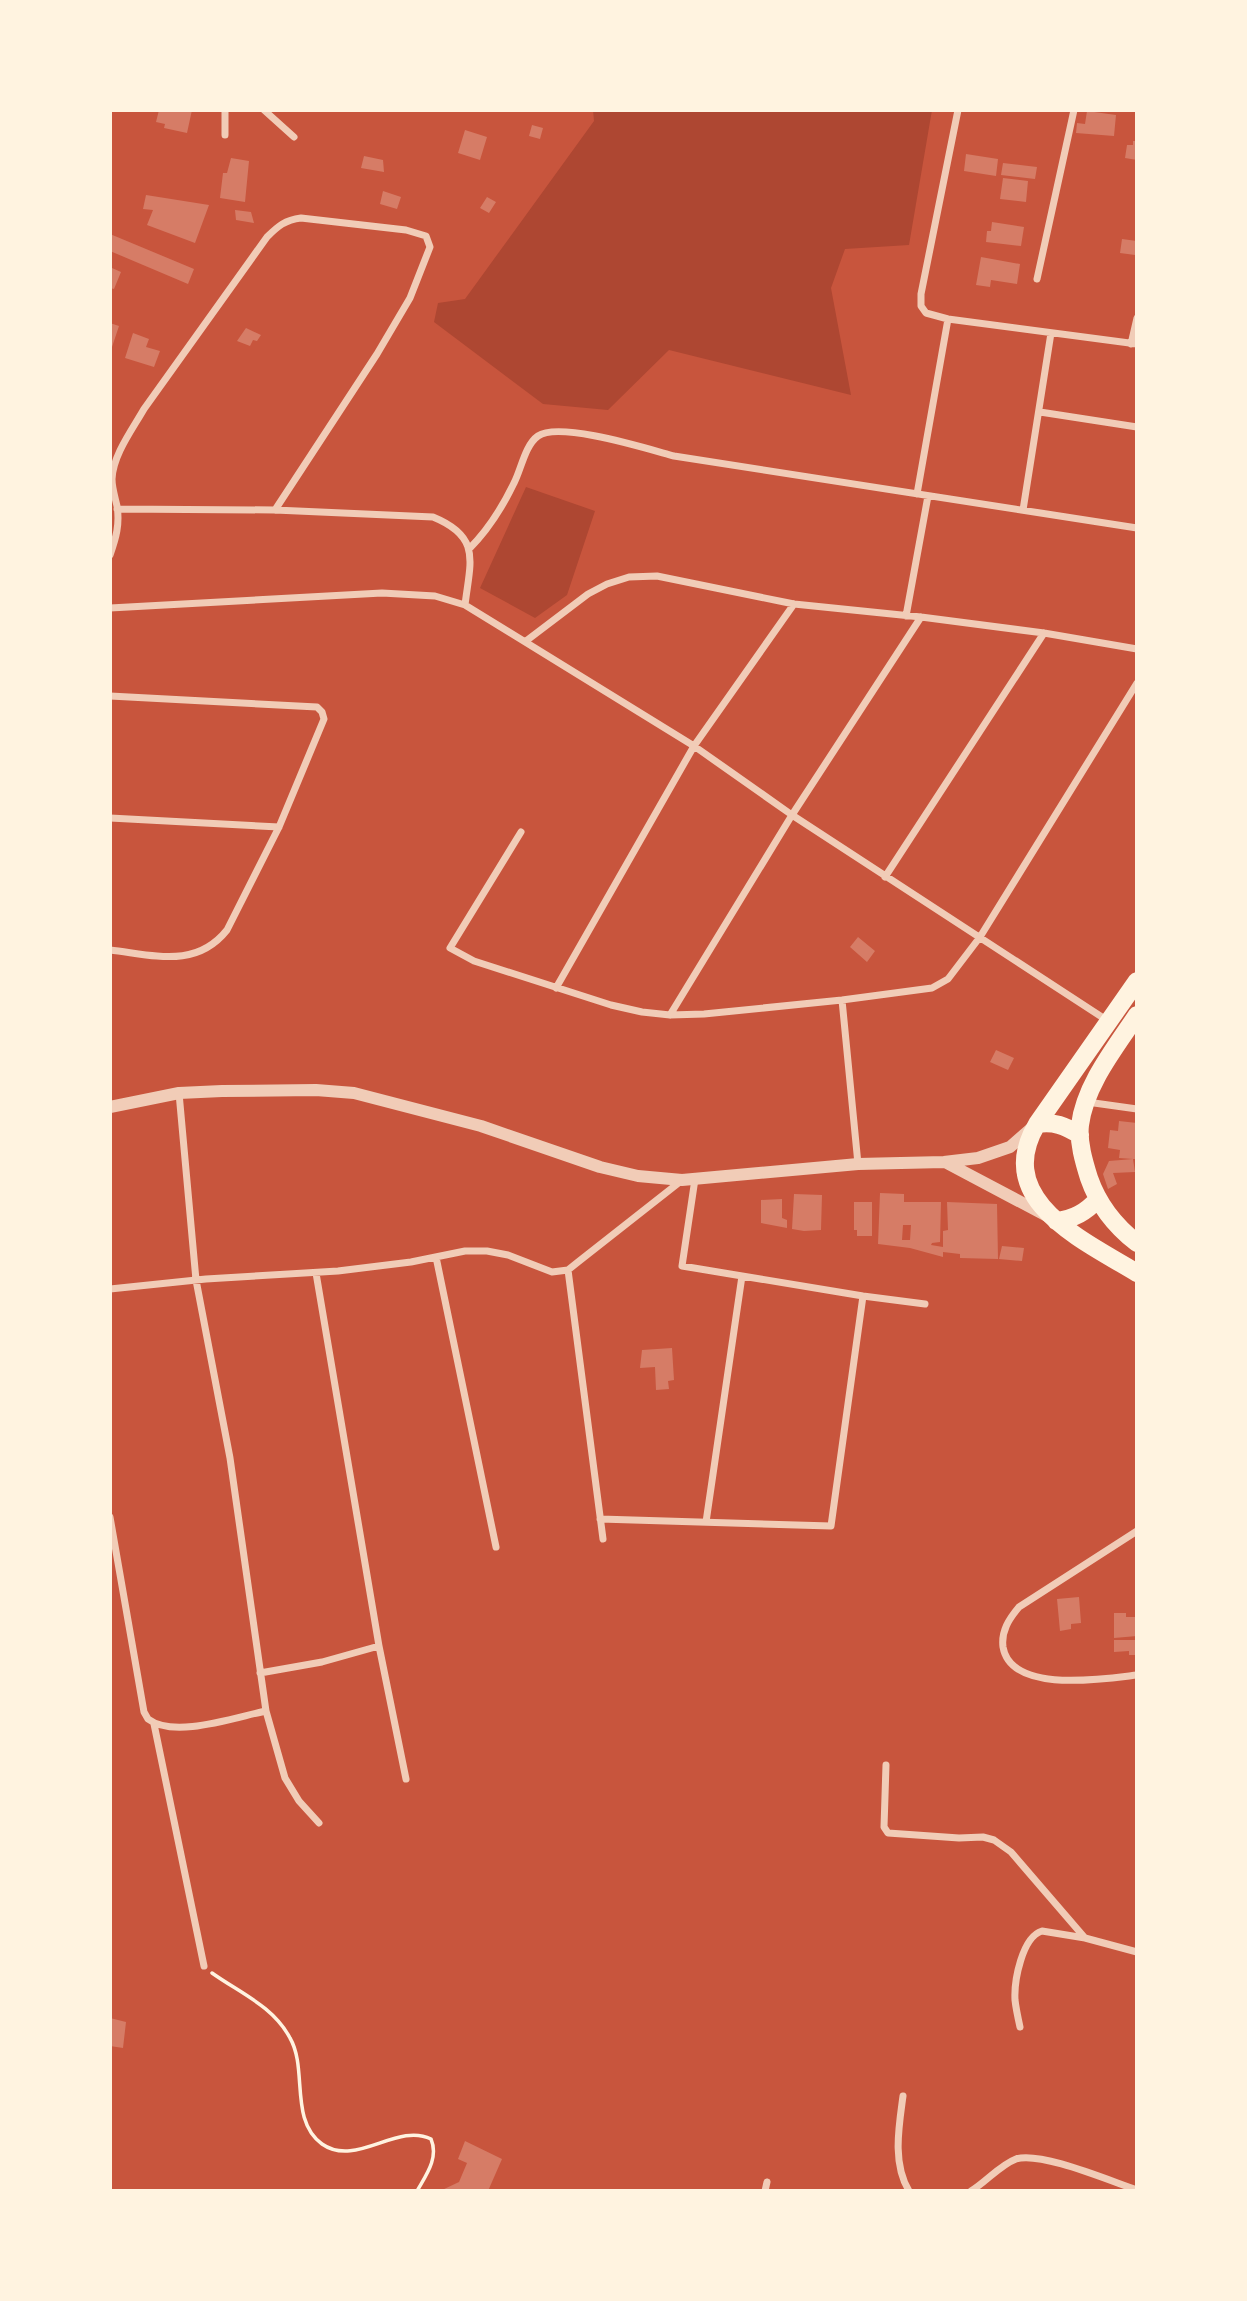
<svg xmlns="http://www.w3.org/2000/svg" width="1247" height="2301" viewBox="0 0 1247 2301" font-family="'Fira Sans',sans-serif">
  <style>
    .green { fill: #ae4732 }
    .building { fill: #d67c66; fill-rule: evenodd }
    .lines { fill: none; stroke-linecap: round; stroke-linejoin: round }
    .path { stroke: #fff3e0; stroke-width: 3.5 }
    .minor { stroke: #f1ccb7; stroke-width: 7 }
    .tertiary { stroke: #f1ccb7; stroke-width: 12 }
    .primary { stroke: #fff3e0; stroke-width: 18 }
  </style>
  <rect width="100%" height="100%" fill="#c8553d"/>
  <path class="green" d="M593,110H932L909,245L845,249L831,288L851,395L669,350L608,410L543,404L434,322L438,303L465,299L594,121Z
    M526,487L595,511L567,595L535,618L480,588Z"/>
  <path class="building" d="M159,110H192L187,133L164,128L165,124L156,122Z
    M1087,111L1116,115L1114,136L1076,133L1077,123L1085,124Z
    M532,125L543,128L540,139L529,136Z
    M465,130L487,137L480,160L458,153Z
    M1133,141H1137V160L1125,158L1127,145H1133Z
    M966,154L998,159L996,176L964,171Z
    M364,156L383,160L384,172L361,168Z
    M231,158L249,161L245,202L220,198L223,173H227Z
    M1003,163L1037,167L1035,179L1001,175Z
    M1003,178L1028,181L1026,202L1000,199Z
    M383,191L401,197L397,209L380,204Z
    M146,195L209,205L195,243L147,225L153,210L143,209Z
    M487,197L496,202L489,213L480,208Z
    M235,210L251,212L254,223L236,220Z
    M992,222L1024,227L1021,246L986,242L987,231H991Z
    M110,234L194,269L188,284L110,251Z
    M1122,239L1137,241L1135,255L1120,253Z
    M981,257L1020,264L1017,284L991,280L990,287L976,285Z
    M112,268L121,272L114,289L110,288Z
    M110,323L119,326L111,350L110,349Z
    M246,328L261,335L257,341L253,340L250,346L237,341Z
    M133,333L149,339L146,347L160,351L154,367L125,358Z
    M858,937L875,951L867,962L850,947Z
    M996,1050L1014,1058L1008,1070L990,1062Z
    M1119,1121L1137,1123V1159H1133L1135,1172L1113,1173L1117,1184L1108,1189L1103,1174L1109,1161L1133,1159L1119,1158L1120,1150L1108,1148L1110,1130L1118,1131Z
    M880,1193L904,1194V1202H941L940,1242L932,1243L931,1245L943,1247V1231L948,1230L947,1202L997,1204L998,1259L960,1258V1254L943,1252V1257L910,1248L878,1244ZM903,1225H911L910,1240H902Z
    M794,1194L822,1195L821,1230L804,1231L792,1229Z
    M782,1199V1218L787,1220V1228L761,1223V1200Z
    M854,1202H872V1236H857V1230H854Z
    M1002,1246L1024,1248L1022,1261L999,1259Z
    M672,1348L674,1380L668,1381L669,1389L656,1390L655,1367L640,1368L642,1350Z
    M1079,1597L1081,1623L1071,1624V1629L1060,1631L1057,1599Z
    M1114,1613H1126V1617H1137V1636L1114,1638Z
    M1114,1640H1137V1655H1129V1651L1114,1652Z
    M110,2018L126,2022L123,2048L110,2046Z
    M465,2141L502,2159L488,2191H440L459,2182L467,2163L458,2159Z"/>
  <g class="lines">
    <path class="path" d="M212,1973C240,1993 273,2006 290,2038C308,2069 289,2120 322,2144C356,2168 397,2122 431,2139C439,2158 426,2175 417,2191"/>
    <path class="minor" d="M225,110V135
      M264,110L294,137
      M958,110L921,294V306L926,313L948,319L1137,344
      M1037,279L1074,110
      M1131,344L1137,318
      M1040,412L1137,427
      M917,494L948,319
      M117,509L275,510L433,517C482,537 470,562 465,605
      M1023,510L1051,333
      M469,549C488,530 502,508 514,483C521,470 525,445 538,436C559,421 648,449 674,456L1137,528
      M110,555C116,538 120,524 117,506C115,497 112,488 112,479C113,455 132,430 144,409L267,237C278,226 285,220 301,218L406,230L426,236L430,247L410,298L377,354L275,510
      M110,608L382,593L435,596L465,605L694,746L792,815L1108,1021
      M906,616L928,496
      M526,641L588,594L607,584L629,577L657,576L794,604L921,617L1044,633L1137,649
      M110,696L317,707L322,712L324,719L279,827L227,930C196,969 154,955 110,950
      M110,818L279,827
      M521,832L450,948L474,961L611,1005L642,1012L670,1015L704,1014L842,1000L932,988L948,979L980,937L1137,683
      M885,877L1044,633
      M556,988L694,746L794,604
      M842,1000L858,1164
      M670,1015L792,815L921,617
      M179,1093L196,1280L230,1458L266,1711L285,1778L299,1801L319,1823
      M1087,1102L1137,1109
      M695,1179L682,1266L863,1296L925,1304
      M436,1257L496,1547
      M568,1270L603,1539
      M110,1289L206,1279L338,1271L411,1262L465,1251H487L508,1255L552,1272L568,1270L578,1262L681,1181
      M110,1517L144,1712L148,1719C174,1739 236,1717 266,1711
      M600,1519L831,1526L863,1296
      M706,1522L742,1276
      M1137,1531L1019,1607C1009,1619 1001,1631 1003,1647C1011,1694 1103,1679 1137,1675
      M379,1646L406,1779
      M260,1673L322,1662L379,1646L316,1273
      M154,1724L204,1966
      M886,1765L884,1827L888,1833L959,1838L983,1837L994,1840L1011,1852L1085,1938L1137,1952
      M1020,2027C1018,2018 1016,2009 1015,2000C1014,1981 1022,1937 1042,1931L1085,1938
      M903,2096C899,2126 892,2163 909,2191
      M765,2191L767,2182
      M971,2191C986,2182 1000,2165 1016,2159C1040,2151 1110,2181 1137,2190"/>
    <path class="tertiary" d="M110,1107L179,1093L222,1091L316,1090L354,1093L481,1126L600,1167L638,1176L682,1180L858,1164L944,1162L978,1158L1010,1147L1034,1126
      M945,1162L1049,1217"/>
    <path class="primary" d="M1137,981L1037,1124C992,1200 1083,1240 1137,1273
      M1137,1015C1115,1048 1085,1085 1080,1125C1078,1142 1084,1162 1089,1178C1098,1204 1115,1226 1137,1243
      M1037,1124C1054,1121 1065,1126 1080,1135
      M1056,1221C1074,1219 1086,1212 1098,1199"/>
  </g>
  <rect width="1247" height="2301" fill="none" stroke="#fff3e0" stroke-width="224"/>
</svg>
